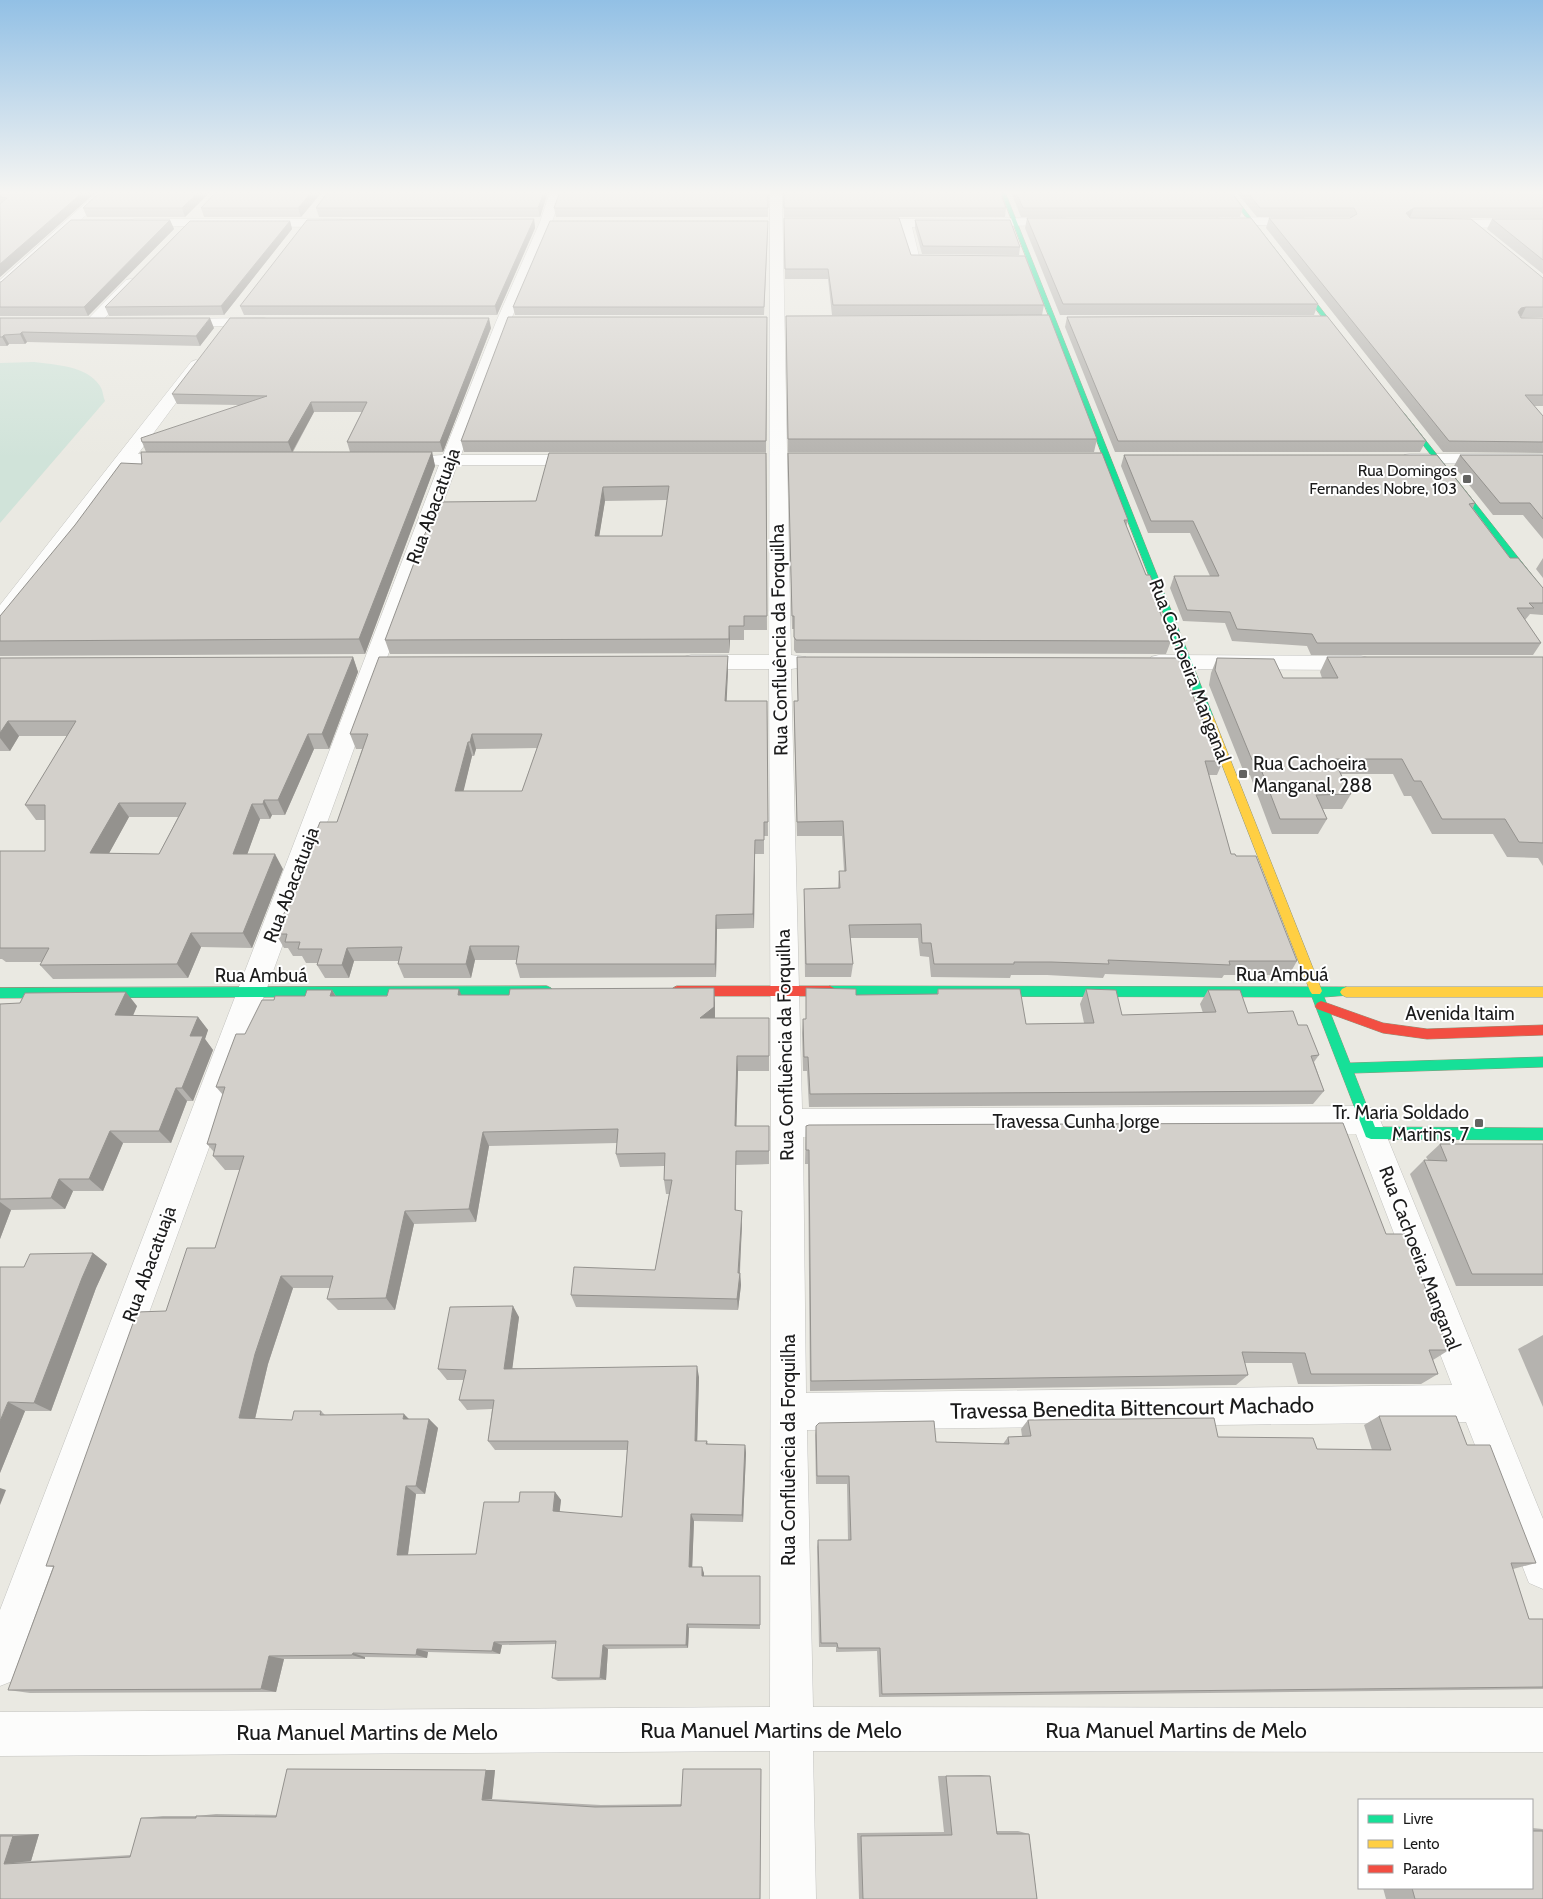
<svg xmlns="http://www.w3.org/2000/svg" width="1543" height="1899" viewBox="0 0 1543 1899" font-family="Cabin,sans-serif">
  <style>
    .wetland { fill: #d0e3d9 }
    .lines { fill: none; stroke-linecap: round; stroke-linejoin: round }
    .street-casing { stroke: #c2c2bf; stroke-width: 1 }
    .fast-casing { stroke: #8f947a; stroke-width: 1 }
    .slow-casing { stroke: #8f947a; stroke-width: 1 }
    .jam-casing { stroke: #8f947a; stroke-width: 1 }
    .street { fill: #fcfcfb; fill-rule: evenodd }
    .fast { fill: #16e098; fill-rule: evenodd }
    .slow { fill: #ffcf43; fill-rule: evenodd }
    .jam { fill: #f24e42; fill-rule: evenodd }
    .wall { fill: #b5b3af; fill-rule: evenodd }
    .shaded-wall { fill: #94928e }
    .building { fill: #d3d0cb; stroke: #94928e; fill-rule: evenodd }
    .poi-dot { fill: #636361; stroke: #fff; stroke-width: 2 }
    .labels { text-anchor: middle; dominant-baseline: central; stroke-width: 4; stroke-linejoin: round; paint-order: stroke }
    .far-poi-label { font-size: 16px; fill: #1b1b1b; stroke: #fff; text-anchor: end }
    .street-label { font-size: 19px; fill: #1b1b1b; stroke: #fff }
    .poi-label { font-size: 19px; fill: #1b1b1b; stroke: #fff; text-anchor: start }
    .near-street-label { font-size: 22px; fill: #1b1b1b; stroke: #fff }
  </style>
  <rect width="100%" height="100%" fill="#eae9e2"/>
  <path class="wetland" d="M34,362C55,365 86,365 100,386C103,390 103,397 105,401L0,523V363Z"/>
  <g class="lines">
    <defs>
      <path id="street" d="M98,192H111L5,290L0,291V280Z
        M550,192H562L552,222L510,322L461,455H584L590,456L593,460L590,464L584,465H457L21,1665L15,1680L0,1686V1610L439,465L426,464L423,460L426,456L443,455L496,322L540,222Z
        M770,192H782L791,655L806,657L809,662L806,667L791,669L802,1109L1365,1106L1376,1110L1543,1519V1589L1529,1583L1466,1422L807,1430L813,1707L1543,1708V1752L813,1751L816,1899H770V1751L0,1756V1712L770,1707L771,1123L769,669H691L683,667L680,662L683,657L691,655H769ZM1356,1134L1452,1385L806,1393L803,1137Z
        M1220,217L1304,218L1310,222L1304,226L1216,224L1214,221L1216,218Z
        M1064,218L1068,219L1070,222L1068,225L912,227L919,256L952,257L954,260L952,263C938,266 921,265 908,261L899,227H865L859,223L865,219Z
        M135,219H342L348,223L342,227L131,226L129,223L131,220Z
        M1543,219V227L1439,228L1433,224L1439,220Z
        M131,279L136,280L138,283L136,286L97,326H87L85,323L87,320L126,280Z
        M264,318L269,319L271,322L269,325L174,327L169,326L167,323L169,320L174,319Z
        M196,360L201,362L204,365L138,454H179L185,455L188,459L185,463L130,464L7,623L0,625V605L191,362Z
        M1410,454H1543V464L1404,463L1401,459L1404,455Z
        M1159,655L1361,656L1369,658L1372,663L1369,668L1361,670L1159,669L1151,667L1148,662L1151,657Z"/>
      <path id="fast" d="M1001,192H1005L1213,716L1211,718H1205L1203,716Z
        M1227,192H1231L1349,345V347H1345Z
        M1400,413H1404L1543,589V596H1540L1400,415Z
        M547,986L551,988L553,991L551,994L547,996L0,998V988Z
        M830,986L1346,987L1350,989L1352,992L1350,995L1324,997L1350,1063L1543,1057V1067L1354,1073L1375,1127L1543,1128V1140L1371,1139L1366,1137L1312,997L830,996L826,994L824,991L826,988Z"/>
      <path id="slow" d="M1208,713L1213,716L1322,991L1320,994H1312L1310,991L1203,716Z
        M1346,987H1543V997H1346L1342,995L1340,992L1342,989Z"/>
      <path id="jam" d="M677,986H830L834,988L836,991L834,994L830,996H677L673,994L671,991L673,988Z
        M1321,1001L1383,1023L1427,1029L1543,1025V1035L1427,1039L1383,1033L1317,1009L1315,1006L1317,1003Z"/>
    </defs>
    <use href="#street" class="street-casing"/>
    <use href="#fast" class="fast-casing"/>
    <use href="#slow" class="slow-casing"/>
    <use href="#jam" class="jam-casing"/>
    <use href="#street" class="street"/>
    <use href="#fast" class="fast"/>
    <use href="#slow" class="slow"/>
    <use href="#jam" class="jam"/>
  </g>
  <path class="wall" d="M0,192H96L0,277Z
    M100,192H210L185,217H87L83,208Z
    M322,192L301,217H204L201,208Z
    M328,192H546L547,195L540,217H319L316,208Z
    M768,192V217H556L554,208Z
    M783,192L1006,208L1005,217H784Z
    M1011,192H1231L1243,208L1240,217H1021Z
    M1236,192H1541L1543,193V218H1409L1543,278V317H1521L1543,318V406H1534L1543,416V453L1443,452L1266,228L1269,218H1350V217H1257Z
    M784,218L911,255L1044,305L1042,315H832L828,279H785Z
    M1027,218L1318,304L1314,315H1060L1025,228Z
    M534,219L535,228L497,315H244L240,306Z
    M1492,219H1543V274L1487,229Z
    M170,220L174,229L88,316H0V282Z
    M915,220L1020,247L1019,255L922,254L915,228Z
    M290,221L292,229L224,315L109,316L105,307Z
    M768,228L764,315H515L513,307Z
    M767,317L766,452H464L461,441Z
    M1067,317L1426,441L1420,452H1115L1065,327Z
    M0,318L214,328L200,346L27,342L25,344H9L7,346H0Z
    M491,328L443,452H432L435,466L365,654L0,656V616L142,464L146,452L142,442L239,405L177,404L172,394ZM314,412H362L347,442L350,452H293Z
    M786,328L1097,439L1094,452H788Z
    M766,453L767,630H744V640H730L729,653L390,654L385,640L536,501ZM667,500L662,536H599L605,501Z
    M788,453L1128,520L1126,527L1146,575L1163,608L1161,614L1171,641L1166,654L796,653L794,650V629H792Z
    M1124,455L1475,503L1473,508L1510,558L1543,588V615L1530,614L1525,620L1541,643L1533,655H1311L1307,646L1232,641L1225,623L1183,621L1170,588L1174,576H1210L1190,533H1148L1121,466Z
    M1460,455H1543V539L1523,515H1493L1454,466Z
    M1543,558V578L1536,569Z
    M728,656V671L726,701H767L768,836H764V854H755L754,928L717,929L716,977L520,978L516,964V960H475L471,978H404L398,964V961H354L349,978H325L317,965V963H306L302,956H293L288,948H284L276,934L337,822L362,749H356L350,734ZM537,748L522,791H463L472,756H474L476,749Z
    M353,657L358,672L329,749H314L285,815H272L270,819H260L247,854L283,869L252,948L201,947L188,978L53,979L40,965L42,962H6L2,959H0V851H45V820H36L25,805L67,736H19L10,751H0V658ZM129,817H178L159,854L109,853Z
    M797,657L1205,726L1207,719L1223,761L1217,775H1209L1231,854L1236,856L1297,961L1289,975H1224L1222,978L1105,974L1103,978L1047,975H1011L1010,978L931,977L929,957L920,956L918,938H850L853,964L851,977H805L804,903V889L838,888L839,871H844L842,836H797L794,716V701H798Z
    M1327,657H1543V866L1538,858L1507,857L1493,834H1432L1411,796H1404L1393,774H1341L1351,794L1342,809H1323L1327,819L1318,834H1272L1250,775H1245L1209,685L1211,673L1217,658L1283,678H1322L1320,672Z
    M806,988L856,995L937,994L938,989L1026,1024L1084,1023L1080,1004L1086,989L1122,1015L1203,1013L1200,1004L1208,990L1248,1013L1298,1025L1319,1055L1314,1062L1324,1091L1313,1104L809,1107L807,1071H803L802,1033L803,1019H806Z
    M332,990L336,996L462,995L715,1003V1018H769V1071H738L736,1126H769V1164L736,1165V1210L742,1224L740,1273L741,1285L738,1310L576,1307L571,1295L655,1270L669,1194H666L664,1180V1166L620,1167L616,1154L617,1143L489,1146L476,1222L414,1224L395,1310H338L327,1299L330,1288H293L268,1364L255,1419L292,1420L321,1411L325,1415L408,1419H429L438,1428L425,1494H416L408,1555L476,1554L519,1502L555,1492L561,1500L559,1512L622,1517L627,1450H495L488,1441L492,1409L467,1410L459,1400L464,1380H447L438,1369L519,1317L512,1368L699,1377L697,1441H707L708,1444L745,1445L746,1453L743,1522L694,1521L692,1567L704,1573V1576L760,1582V1629L689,1628L688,1648L608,1649L606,1680L558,1681L552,1678L556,1644L502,1645L500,1654L428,1652L427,1658L365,1657V1659H284L276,1692L30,1693L8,1690L53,1567L46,1566L166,1311L215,1248L240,1170H225L213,1156L214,1152L207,1144L223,1095L216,1087L245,1034L274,1000L305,996Z
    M0,1004L137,1006L133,1016L198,1017L208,1030L205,1039L213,1050L193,1101H187L171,1143H123L103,1191H73L65,1209L11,1210L0,1239Z
    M806,1126L1386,1234L1449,1350L1433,1360L1438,1374L1421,1384H1298L1292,1363H1245L1248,1375L1236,1385L810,1391L808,1164H805Z
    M1440,1144H1543V1286H1456L1410,1174L1424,1160H1428L1426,1157Z
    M93,1253L107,1264L96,1288L51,1411H25L0,1473L24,1267Z
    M1543,1335V1407L1518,1349Z
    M1379,1416L1467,1445L1536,1563L1513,1569L1529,1619H1543V1689L879,1697L877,1651L836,1652V1647H819L817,1547L818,1540H848L847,1484H816L815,1435L816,1426L936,1442L1003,1444L1008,1437L1022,1436L1021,1429L1028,1420L1218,1437L1317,1449L1372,1450L1364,1425Z
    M287,1769L495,1770L492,1799L601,1805L681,1804L760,1899H0V1834H39L31,1861L131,1855L141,1818L163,1816H196L216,1814L277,1815Z
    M981,1775L990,1776L996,1831H1018L1029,1834L1037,1899H859L857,1833L944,1832L938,1776Z
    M1532,1828L1543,1829V1899H1386L1383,1888H1532Z"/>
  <path class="shaded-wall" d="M83,192H96L0,277V264Z
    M199,192H210L185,217L182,208Z
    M312,192H322L301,217L298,208Z
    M543,192H546L547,195L540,217L538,208Z
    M1414,208L1410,217L1402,223L1406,213Z
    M534,219L535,228L497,315L495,306Z
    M170,220L174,229L88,316L84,307Z
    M290,221L292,229L224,315L221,306Z
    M1526,307L1521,317L1518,312L1521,308Z
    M210,318L214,328L200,346L196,336Z
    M489,318L491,328L443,452L440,442Z
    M22,332L27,342L25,344L20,334Z
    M4,335L9,344L7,346L2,337Z
    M311,402L314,412L292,452L288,442Z
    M432,452L435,466L365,654L359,639Z
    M603,487L605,501L597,550L595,536Z
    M729,626L730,640L729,653Z
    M728,656V671L726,716L725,701Z
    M353,657L358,672L329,749L322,734Z
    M8,721L19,736L10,751L0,738V733Z
    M308,734L314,749L285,815L278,800Z
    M472,734L476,749L474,756L470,742Z
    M468,742L472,756L460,806L455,791Z
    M264,800L272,815L270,819L263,804Z
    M119,803L129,817L101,868L90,853Z
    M252,804L260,819L242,869L233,854Z
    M755,840V854L754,928L753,914Z
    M275,854L283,869L252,948L243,933Z
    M716,915L717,929L716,977L715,964Z
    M191,933L201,947L188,978L177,964Z
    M470,946L475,960L471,978L466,964Z
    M347,948L354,961L349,978L342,965Z
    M714,988L715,1003V1023L700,1018Z
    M459,989L465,1004L458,995Z
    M332,990L341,1005L330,996Z
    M126,992L137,1006L127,1029L115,1015Z
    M198,1017L208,1030L205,1039L213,1050L193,1101L182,1088L190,1036Z
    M737,1056L738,1071L736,1141L735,1126Z
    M176,1088L187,1101L171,1143L159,1131Z
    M110,1131L123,1143L103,1191L89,1179Z
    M483,1132L489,1146L476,1222L469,1209Z
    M59,1179L73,1191L65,1209L51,1198Z
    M0,1202L11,1210L0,1239Z
    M405,1211L414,1224L395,1310L386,1298Z
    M742,1211V1224L739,1282L740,1273L741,1285L738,1310L737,1299Z
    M93,1253L107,1264L96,1288L51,1411L34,1403L82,1278Z
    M281,1276L293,1288L268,1364L253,1427L239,1418L255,1354Z
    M513,1306L519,1317L511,1379L504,1369Z
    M697,1366L699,1377L697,1449L695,1441Z
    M8,1402L25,1411L0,1473V1421Z
    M404,1414L413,1423L403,1419Z
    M429,1419L438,1428L425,1494L416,1486Z
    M745,1445L746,1453L743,1522L742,1515Z
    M406,1486L416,1494L407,1561L397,1555Z
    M0,1488L6,1490L0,1505Z
    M555,1492L561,1500L559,1518L553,1511Z
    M691,1514L694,1521L692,1573L689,1567Z
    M702,1567L704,1573V1582L702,1576Z
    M687,1624L689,1628L688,1648L686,1645Z
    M494,1642L502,1645L500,1654L492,1651Z
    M603,1645L608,1649L606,1680L600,1678Z
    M417,1649L428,1652L427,1658L416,1655Z
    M353,1653L365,1657V1659L352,1655Z
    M269,1656L284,1659L276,1692L261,1689Z
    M486,1770H495L492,1799L482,1800Z
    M39,1834L31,1861L4,1864L13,1836Z"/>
  <path class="building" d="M0,192H83L0,264V204L7,198L0,197Z
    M100,192H199L182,208H83Z
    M216,192H312L298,208H201Z
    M328,192H544L538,208H316Z
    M560,192H768V208H554Z
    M784,192H1000L1006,208H784Z
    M1016,192H1231L1243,208H1023Z
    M1247,192H1541L1543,193V208H1414L1406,213L1410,218L1471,219L1543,278V307H1526L1521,308L1518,312L1521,318H1543V395H1525L1543,416V442L1449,441L1269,218H1350L1357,214L1354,208H1260Z
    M784,218H899L911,255L1025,256L1044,305H833L828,269H785Z
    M1027,218H1251L1318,304H1063Z
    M534,219L495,306H240L307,220Z
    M1492,219H1543V260Z
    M71,220H170L84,307H0V282H1Z
    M915,220H1010L1020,247L923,246Z
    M190,221H290L221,306L105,307Z
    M550,221H768L764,307H513Z
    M1049,315L1097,439H788L786,316Z
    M1327,316L1426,441H1118L1067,317Z
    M508,317H767L766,441H461Z
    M0,318H210L196,336L22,332L20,334L4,335L2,337H0Z
    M230,318H489L440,442H347L367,402H311L288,442H142L141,438L267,396L172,394Z
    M141,452H432L359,639L0,641V616L75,525L121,463L142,464Z
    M549,453H766L767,616H744V626H729V639L385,640L437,502L536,501ZM669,486L662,536H595L603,487Z
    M788,453H1102L1128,520H1124L1146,575H1150L1163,608L1158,607L1171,641L796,640L794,637V616H792Z
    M1124,455H1437L1475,503L1469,504L1510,558H1518L1543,588V603H1529L1534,608H1517L1541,643H1317L1312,634L1237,629L1230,612L1187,610L1174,576H1219L1193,521H1151Z
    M1460,455H1543V519L1530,503H1500Z
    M728,656L725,701H767L768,822H764V840H755L753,914L716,915L715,964H516L519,946H470L466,964H398L402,947L347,948L342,965H317L322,949H298L300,942H285L287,934H276L320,822H337L368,734H350L379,657ZM472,734H542L522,791H455L468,742H470Z
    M353,657L322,734H308L278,800H264L263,804H252L233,854H275L243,933H191L177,964L40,965L49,948H0V851H45V805H25L76,721H8L0,733V658ZM119,803H186L159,854L90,853Z
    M797,657L1178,658L1206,729L1207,719L1223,761H1205L1231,854H1235L1236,856H1256L1297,961H1229L1230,965L1108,960L1109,964L1051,962H1014V964H934L931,943H922L921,924L849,925L853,964H806L804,889L840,888L839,871H846L843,821L797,822L794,701H798Z
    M1327,657H1543V843L1519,842L1505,819H1442L1421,781H1414L1402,759H1333L1351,794L1316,795L1327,819H1280L1257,759L1252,760L1215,670L1217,658L1274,659L1283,678H1338Z
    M714,988V1007L700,1018H769V1056H737L735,1126H769V1151H736L735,1210L742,1211L738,1273H740L737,1299L571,1295L574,1267L655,1270L672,1180H664L665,1153L616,1154L618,1129L483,1132L469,1209L405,1211L386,1298L327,1299L333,1276H281L255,1354L239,1418L292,1420L294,1411H321L320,1415L404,1414L403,1419H429L416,1486H406L397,1555L476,1554L484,1502H519L520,1492H555L553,1511L622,1517L628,1441H488L494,1400H459L466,1370L438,1369L450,1307L513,1306L504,1369L697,1366L695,1441H707L706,1444L745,1445L742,1515L691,1514L689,1567H702V1576H760V1625L687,1624L686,1645H603L600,1678H552L556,1641L494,1642L492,1651L417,1649L416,1655L353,1653L352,1655L269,1656L261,1689L8,1690L54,1566H46L137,1312L166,1311L187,1248H215L244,1156H213L216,1144H207L225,1087H216L236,1034H245L262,1000H274L275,996H305L307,990H332L330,996H387L389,989H459L458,995H509L510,989Z
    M806,988L856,989V995L938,994V989H1020L1026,1024L1094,1023L1086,989L1116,990L1122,1015L1216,1012L1208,990H1240L1248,1013L1293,1011L1298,1025H1307L1319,1055L1311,1056L1324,1091L810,1094L808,1057H804L803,1019H806Z
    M126,992L115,1015L198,1017L190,1036H203L182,1088H176L159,1131H110L89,1179H59L51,1198L0,1199V1004L20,1003L25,993Z
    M1343,1123L1386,1234H1405L1449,1350H1429L1438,1374H1311L1305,1353L1242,1352L1248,1375L811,1381L809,1150H806V1126L809,1125Z
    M1440,1144H1543V1274H1472L1424,1160L1447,1161Z
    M93,1253L82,1278L34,1403L8,1402L0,1421V1267H24L30,1254Z
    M1379,1416H1456L1467,1445H1490L1536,1563H1511L1529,1619H1543V1687L882,1694L880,1648H838L837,1643H821L818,1540H851L849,1476H817L816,1426L819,1423L934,1421L936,1442L1009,1444L1008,1437L1031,1436L1028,1420L1214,1418L1218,1437L1313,1438L1317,1449L1391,1450Z
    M287,1769L486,1770L482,1800L595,1807L681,1806L683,1769H761L760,1899H0V1836H13L4,1864L130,1857L141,1818H196V1816L276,1817Z
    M946,1776H990L997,1834H1029L1037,1899H863L861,1836L952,1835Z
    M1532,1831H1543V1899H1415L1412,1888H1532Z"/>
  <linearGradient id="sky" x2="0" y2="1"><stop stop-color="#92c0e5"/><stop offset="0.42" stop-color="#f6f5f2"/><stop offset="1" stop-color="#f6f5f2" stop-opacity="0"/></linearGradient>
  <rect width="1543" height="458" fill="url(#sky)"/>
  <g class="poi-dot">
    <rect x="1462" y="474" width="10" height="10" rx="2.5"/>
    <rect x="1238" y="769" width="10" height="10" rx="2.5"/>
    <rect x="1474" y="1118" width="10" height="10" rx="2.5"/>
  </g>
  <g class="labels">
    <g class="far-poi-label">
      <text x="1457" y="470">Rua Domingos<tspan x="1457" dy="18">Fernandes Nobre, 103</tspan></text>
    </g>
    <g class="street-label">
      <text transform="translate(433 506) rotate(-70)">Rua Abacatuaja</text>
      <text transform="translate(779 640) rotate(-91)">Rua Confluência da Forquilha</text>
      <text transform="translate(1190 671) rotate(69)">Rua Cachoeira Manganal</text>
      <text transform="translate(291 885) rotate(-69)">Rua Abacatuaja</text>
      <text x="1282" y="974">Rua Ambuá</text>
      <text x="261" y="975">Rua Ambuá</text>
      <text x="1460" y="1013">Avenida Itaim</text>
      <text transform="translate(785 1045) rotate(-91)">Rua Confluência da Forquilha</text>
      <text x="1076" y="1121">Travessa Cunha Jorge</text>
      <text transform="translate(1420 1258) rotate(69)">Rua Cachoeira Manganal</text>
      <text transform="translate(149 1264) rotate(-70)">Rua Abacatuaja</text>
      <text transform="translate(788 1450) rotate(-90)">Rua Confluência da Forquilha</text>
    </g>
    <g class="poi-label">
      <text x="1253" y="763">Rua Cachoeira<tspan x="1253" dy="22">Manganal, 288</tspan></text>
      <text x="1469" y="1112" text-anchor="end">Tr. Maria Soldado<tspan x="1469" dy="22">Martins, 7</tspan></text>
    </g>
    <g class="near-street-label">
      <text transform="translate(1132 1408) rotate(-1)">Travessa Benedita Bittencourt Machado</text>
      <text x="771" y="1730">Rua Manuel Martins de Melo</text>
      <text x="1176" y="1730">Rua Manuel Martins de Melo</text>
      <text x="367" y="1732">Rua Manuel Martins de Melo</text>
    </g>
  </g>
  <rect x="1358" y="1799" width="175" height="90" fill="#ffffff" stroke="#a4a4a4"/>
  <rect x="1368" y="1815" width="25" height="8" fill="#16e098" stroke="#a4a4a4"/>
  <text x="1403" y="1824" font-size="15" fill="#1b1b1b">Livre</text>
  <rect x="1368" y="1840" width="25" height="8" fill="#ffcf43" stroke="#a4a4a4"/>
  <text x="1403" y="1849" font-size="15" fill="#1b1b1b">Lento</text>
  <rect x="1368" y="1865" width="25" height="8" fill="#f24e42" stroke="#a4a4a4"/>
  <text x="1403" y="1874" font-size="15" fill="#1b1b1b">Parado</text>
</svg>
